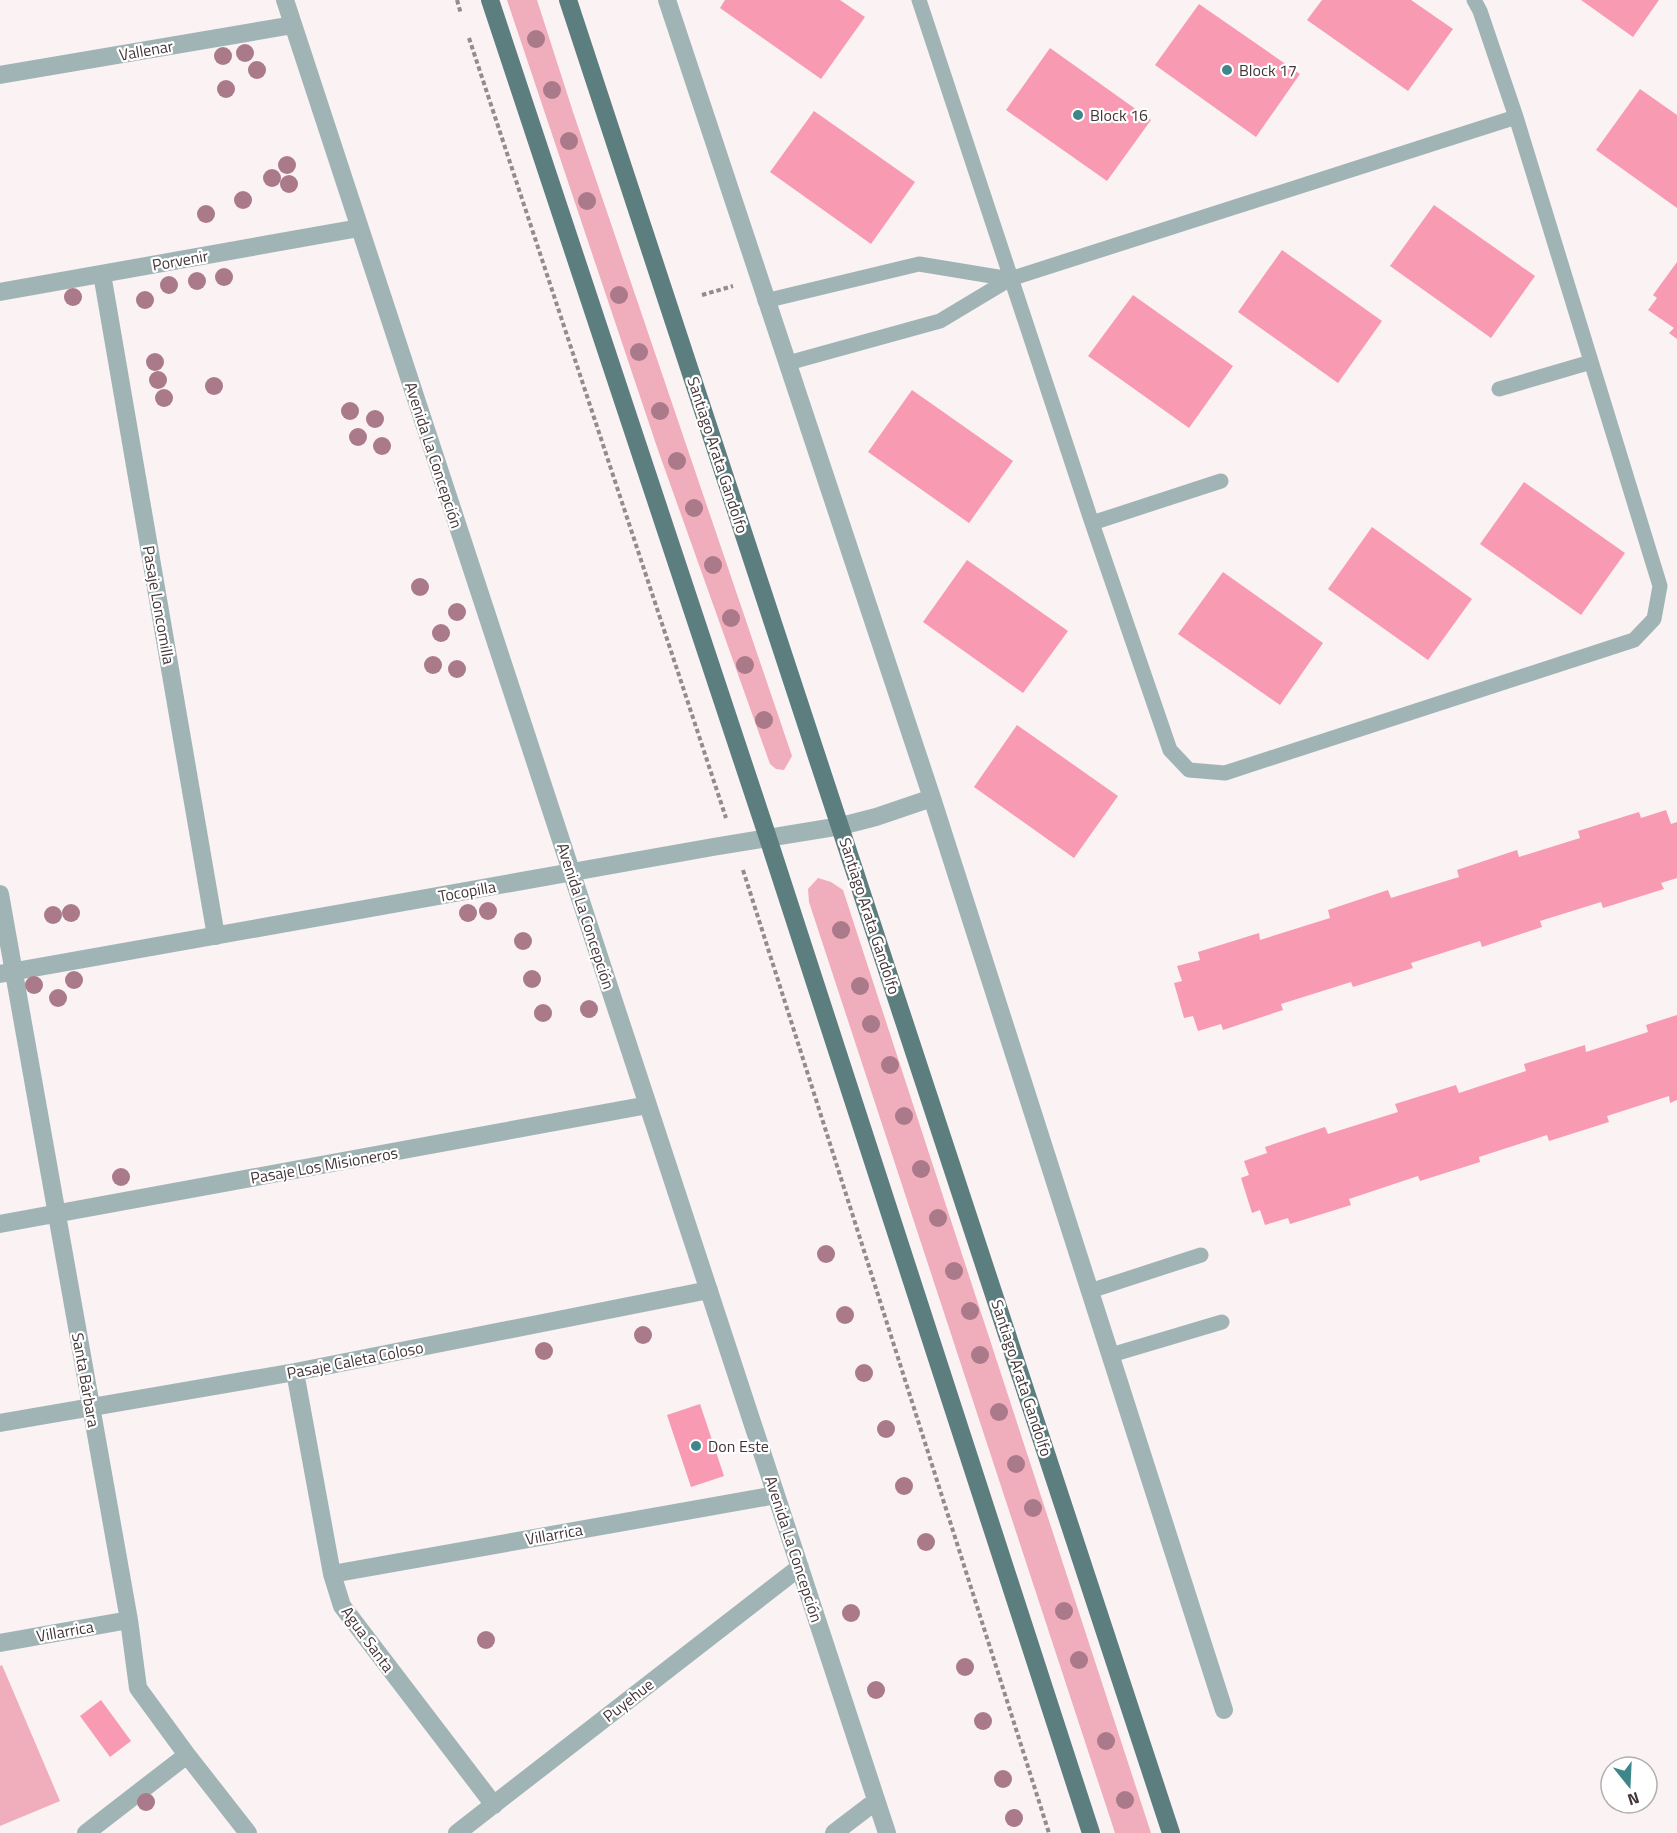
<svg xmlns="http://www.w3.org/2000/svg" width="1677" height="1833" viewBox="0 0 1677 1833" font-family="'Titillium Web',sans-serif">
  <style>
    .green { fill: #f0adbc }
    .building { fill: #f89ab2 }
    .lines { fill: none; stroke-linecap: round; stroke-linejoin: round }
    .path { stroke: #968a8d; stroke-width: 4; stroke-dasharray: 4.5 3; stroke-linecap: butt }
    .lane { stroke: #a1b4b5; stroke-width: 15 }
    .street { stroke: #a1b4b5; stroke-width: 18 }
    .primary { stroke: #5c7e7f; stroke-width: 18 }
    .tree { fill: #aa7a8a }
    .poi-dot { fill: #3e8689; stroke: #fff; stroke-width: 2 }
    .labels { text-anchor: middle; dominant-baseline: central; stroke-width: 4.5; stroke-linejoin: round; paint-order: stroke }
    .street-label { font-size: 16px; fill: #443538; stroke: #fff }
    .poi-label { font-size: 16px; fill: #443538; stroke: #fff; text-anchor: start }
  </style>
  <rect width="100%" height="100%" fill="#faf2f3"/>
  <path class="green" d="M507,0H537L573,112L792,756L784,770L776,769L770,764L658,450Z
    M818,878L831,882L843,890L1151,1833H1115L809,902L808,889Z
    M2,1665L60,1801L0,1826V1666Z"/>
  <path class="building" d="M725,0H840L865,17L821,79L720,8Z
    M1322,0H1411L1453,29L1408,91L1307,20Z
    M1581,0H1659L1633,37Z
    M1199,4L1300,74L1256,137L1155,65Z
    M1050,48L1151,120L1107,181L1006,110Z
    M1640,89L1677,115V208L1596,150Z
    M814,111L915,182L871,244L770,172Z
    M1434,205L1535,276L1491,338L1390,266Z
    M1282,250L1382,321L1338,383L1238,312Z
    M1677,262V339L1669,333L1674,328L1648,310L1657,298L1653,295Z
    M1133,295L1233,366L1189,428L1088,356Z
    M912,390L1013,461L969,523L868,452Z
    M1524,482L1625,553L1581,615L1480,544Z
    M1372,527L1472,599L1428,660L1328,589Z
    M967,560L1068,631L1023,693L923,622Z
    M1223,572L1323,643L1280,705L1178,634Z
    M1017,725L1118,796L1074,858L974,787Z
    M1666,810L1671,824L1677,822V878L1661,883L1664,889L1603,908L1601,902L1540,921L1542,927L1482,947L1480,941L1411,963L1413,968L1353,987L1351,982L1281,1004L1283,1010L1223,1030L1221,1024L1198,1031L1193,1016L1184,1018L1174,983L1182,981L1177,966L1200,960L1198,952L1259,933L1260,940L1330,918L1328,910L1388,890L1391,898L1459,877L1457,870L1517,850L1519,857L1580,838L1578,831L1639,812L1641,818Z
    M1677,1015V1100L1670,1103L1669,1096L1607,1116L1609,1122L1549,1141L1547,1135L1479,1157L1480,1162L1420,1181L1418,1176L1349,1199L1351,1205L1290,1224L1288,1218L1265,1225L1260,1210L1252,1213L1241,1178L1249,1175L1244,1161L1267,1153L1265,1147L1325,1127L1328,1134L1398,1112L1395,1104L1456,1085L1459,1093L1526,1071L1524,1064L1585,1045L1586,1052L1648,1032L1646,1025Z
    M700,1404L724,1476L691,1487L667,1415Z
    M101,1700L131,1741L110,1757L80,1716Z"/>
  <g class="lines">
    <path class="path" d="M457,0L461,14
      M469,38L726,818
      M702,295L733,286
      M743,870L1049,1833"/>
    <path class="lane" d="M919,0L1092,523L1170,750L1189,770L1225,773L1634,640L1654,619L1660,586L1516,117L1480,11L1474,0
      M765,301L919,264L1010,279
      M788,363L940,321L1010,279L1516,117
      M1499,389L1591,362
      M1092,523L1221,481
      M1090,1291L1201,1255
      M1111,1355L1222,1322"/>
    <path class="street" d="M285,0L887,1833
      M667,0L932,798L1224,1710
      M0,75L293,25
      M102,274L216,936
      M0,292L359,228
      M0,894L129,1620L138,1688L187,1755L248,1833
      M0,974L713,847L841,826L876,817L932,798
      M0,1224L648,1105
      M295,1372L332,1574L342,1606L494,1805
      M0,1423L295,1372L709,1290
      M332,1574L776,1495
      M0,1643L129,1620
      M86,1833L187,1755
      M457,1833L800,1567
      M834,1833L876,1801"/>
    <path class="primary" d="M490,0L768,838L1091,1833
      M568,0L1171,1833"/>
  </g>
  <g class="tree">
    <circle cx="536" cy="39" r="9"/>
    <circle cx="245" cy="53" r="9"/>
    <circle cx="223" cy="56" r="9"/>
    <circle cx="257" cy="70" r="9"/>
    <circle cx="226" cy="89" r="9"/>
    <circle cx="552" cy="90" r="9"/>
    <circle cx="569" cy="141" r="9"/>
    <circle cx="287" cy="165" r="9"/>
    <circle cx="272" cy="178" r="9"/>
    <circle cx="289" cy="184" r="9"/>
    <circle cx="243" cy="200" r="9"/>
    <circle cx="587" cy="201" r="9"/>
    <circle cx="206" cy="214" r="9"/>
    <circle cx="224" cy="277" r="9"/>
    <circle cx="197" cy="281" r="9"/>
    <circle cx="169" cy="285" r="9"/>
    <circle cx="619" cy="295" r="9"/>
    <circle cx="73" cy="297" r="9"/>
    <circle cx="145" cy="300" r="9"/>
    <circle cx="639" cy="352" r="9"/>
    <circle cx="155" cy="362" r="9"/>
    <circle cx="158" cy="380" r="9"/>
    <circle cx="214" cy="386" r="9"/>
    <circle cx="164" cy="398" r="9"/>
    <circle cx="350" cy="411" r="9"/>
    <circle cx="660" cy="411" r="9"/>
    <circle cx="375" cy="419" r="9"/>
    <circle cx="358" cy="437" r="9"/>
    <circle cx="382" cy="446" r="9"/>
    <circle cx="677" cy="461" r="9"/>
    <circle cx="694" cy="508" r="9"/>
    <circle cx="713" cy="565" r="9"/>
    <circle cx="420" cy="587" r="9"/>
    <circle cx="457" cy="612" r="9"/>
    <circle cx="731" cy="618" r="9"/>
    <circle cx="441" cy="633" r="9"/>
    <circle cx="433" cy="665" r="9"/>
    <circle cx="745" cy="665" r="9"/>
    <circle cx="457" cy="669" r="9"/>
    <circle cx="764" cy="720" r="9"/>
    <circle cx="488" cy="911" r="9"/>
    <circle cx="71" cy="913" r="9"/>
    <circle cx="468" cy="913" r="9"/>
    <circle cx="53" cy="915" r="9"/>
    <circle cx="841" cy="930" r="9"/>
    <circle cx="523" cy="941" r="9"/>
    <circle cx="532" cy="979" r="9"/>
    <circle cx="74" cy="980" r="9"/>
    <circle cx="34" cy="985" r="9"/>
    <circle cx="860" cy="986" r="9"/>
    <circle cx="58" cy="998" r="9"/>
    <circle cx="589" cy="1009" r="9"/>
    <circle cx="543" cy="1013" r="9"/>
    <circle cx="871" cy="1024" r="9"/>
    <circle cx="890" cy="1065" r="9"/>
    <circle cx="904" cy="1116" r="9"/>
    <circle cx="921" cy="1169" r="9"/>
    <circle cx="121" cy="1177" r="9"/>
    <circle cx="938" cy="1218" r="9"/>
    <circle cx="826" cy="1254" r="9"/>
    <circle cx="954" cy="1271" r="9"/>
    <circle cx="970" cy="1311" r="9"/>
    <circle cx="845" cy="1315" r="9"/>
    <circle cx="643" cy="1335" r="9"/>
    <circle cx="544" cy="1351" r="9"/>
    <circle cx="980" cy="1355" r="9"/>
    <circle cx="864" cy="1373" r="9"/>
    <circle cx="999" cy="1412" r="9"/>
    <circle cx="886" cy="1429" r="9"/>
    <circle cx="1016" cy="1464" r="9"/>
    <circle cx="904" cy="1486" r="9"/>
    <circle cx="1033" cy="1508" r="9"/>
    <circle cx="926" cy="1542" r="9"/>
    <circle cx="1064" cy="1611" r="9"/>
    <circle cx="851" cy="1613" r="9"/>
    <circle cx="486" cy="1640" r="9"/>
    <circle cx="1079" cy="1660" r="9"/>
    <circle cx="965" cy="1667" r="9"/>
    <circle cx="876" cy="1690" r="9"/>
    <circle cx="983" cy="1721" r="9"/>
    <circle cx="1106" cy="1741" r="9"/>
    <circle cx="1003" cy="1779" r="9"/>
    <circle cx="1125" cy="1800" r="9"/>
    <circle cx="146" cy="1802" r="9"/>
    <circle cx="1014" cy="1818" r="9"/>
  </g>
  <g class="poi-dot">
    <circle cx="1227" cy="70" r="6"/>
    <circle cx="1078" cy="115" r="6"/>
    <circle cx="696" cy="1446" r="6"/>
  </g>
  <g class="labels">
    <g class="street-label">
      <text transform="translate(146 50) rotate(-10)">Vallenar</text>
      <text transform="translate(180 260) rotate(-10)">Porvenir</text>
      <text transform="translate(434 455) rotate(72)">Avenida La Concepción</text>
      <text transform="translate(718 455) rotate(72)">Santiago Arata Gandolfo</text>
      <text transform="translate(159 605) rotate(80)">Pasaje Loncomilla</text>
      <text transform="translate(467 891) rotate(-10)">Tocopilla</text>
      <text transform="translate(586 916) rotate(72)">Avenida La Concepción</text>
      <text transform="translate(870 916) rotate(72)">Santiago Arata Gandolfo</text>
      <text transform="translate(324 1165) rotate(-10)">Pasaje Los Misioneros</text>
      <text transform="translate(355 1360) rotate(-11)">Pasaje Caleta Coloso</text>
      <text transform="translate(1022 1378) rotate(72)">Santiago Arata Gandolfo</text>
      <text transform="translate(86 1380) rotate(80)">Santa Bárbara</text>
      <text transform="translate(554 1534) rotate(-10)">Villarrica</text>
      <text transform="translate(794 1549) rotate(72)">Avenida La Concepción</text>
      <text transform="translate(65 1631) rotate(-10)">Villarrica</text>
      <text transform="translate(368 1639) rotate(54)">Agua Santa</text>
      <text transform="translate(628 1700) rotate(-38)">Puyehue</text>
    </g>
    <g class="poi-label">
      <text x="1239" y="70">Block 17</text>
      <text x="1090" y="115">Block 16</text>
      <text x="708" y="1446">Don Este</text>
    </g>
  </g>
  <g transform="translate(1629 1785) rotate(162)"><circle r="28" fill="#ffffff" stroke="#b4aeaf" stroke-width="1.5"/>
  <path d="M0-4.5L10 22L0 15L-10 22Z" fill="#3e8689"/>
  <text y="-9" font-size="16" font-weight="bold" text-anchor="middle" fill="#443538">N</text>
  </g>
</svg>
